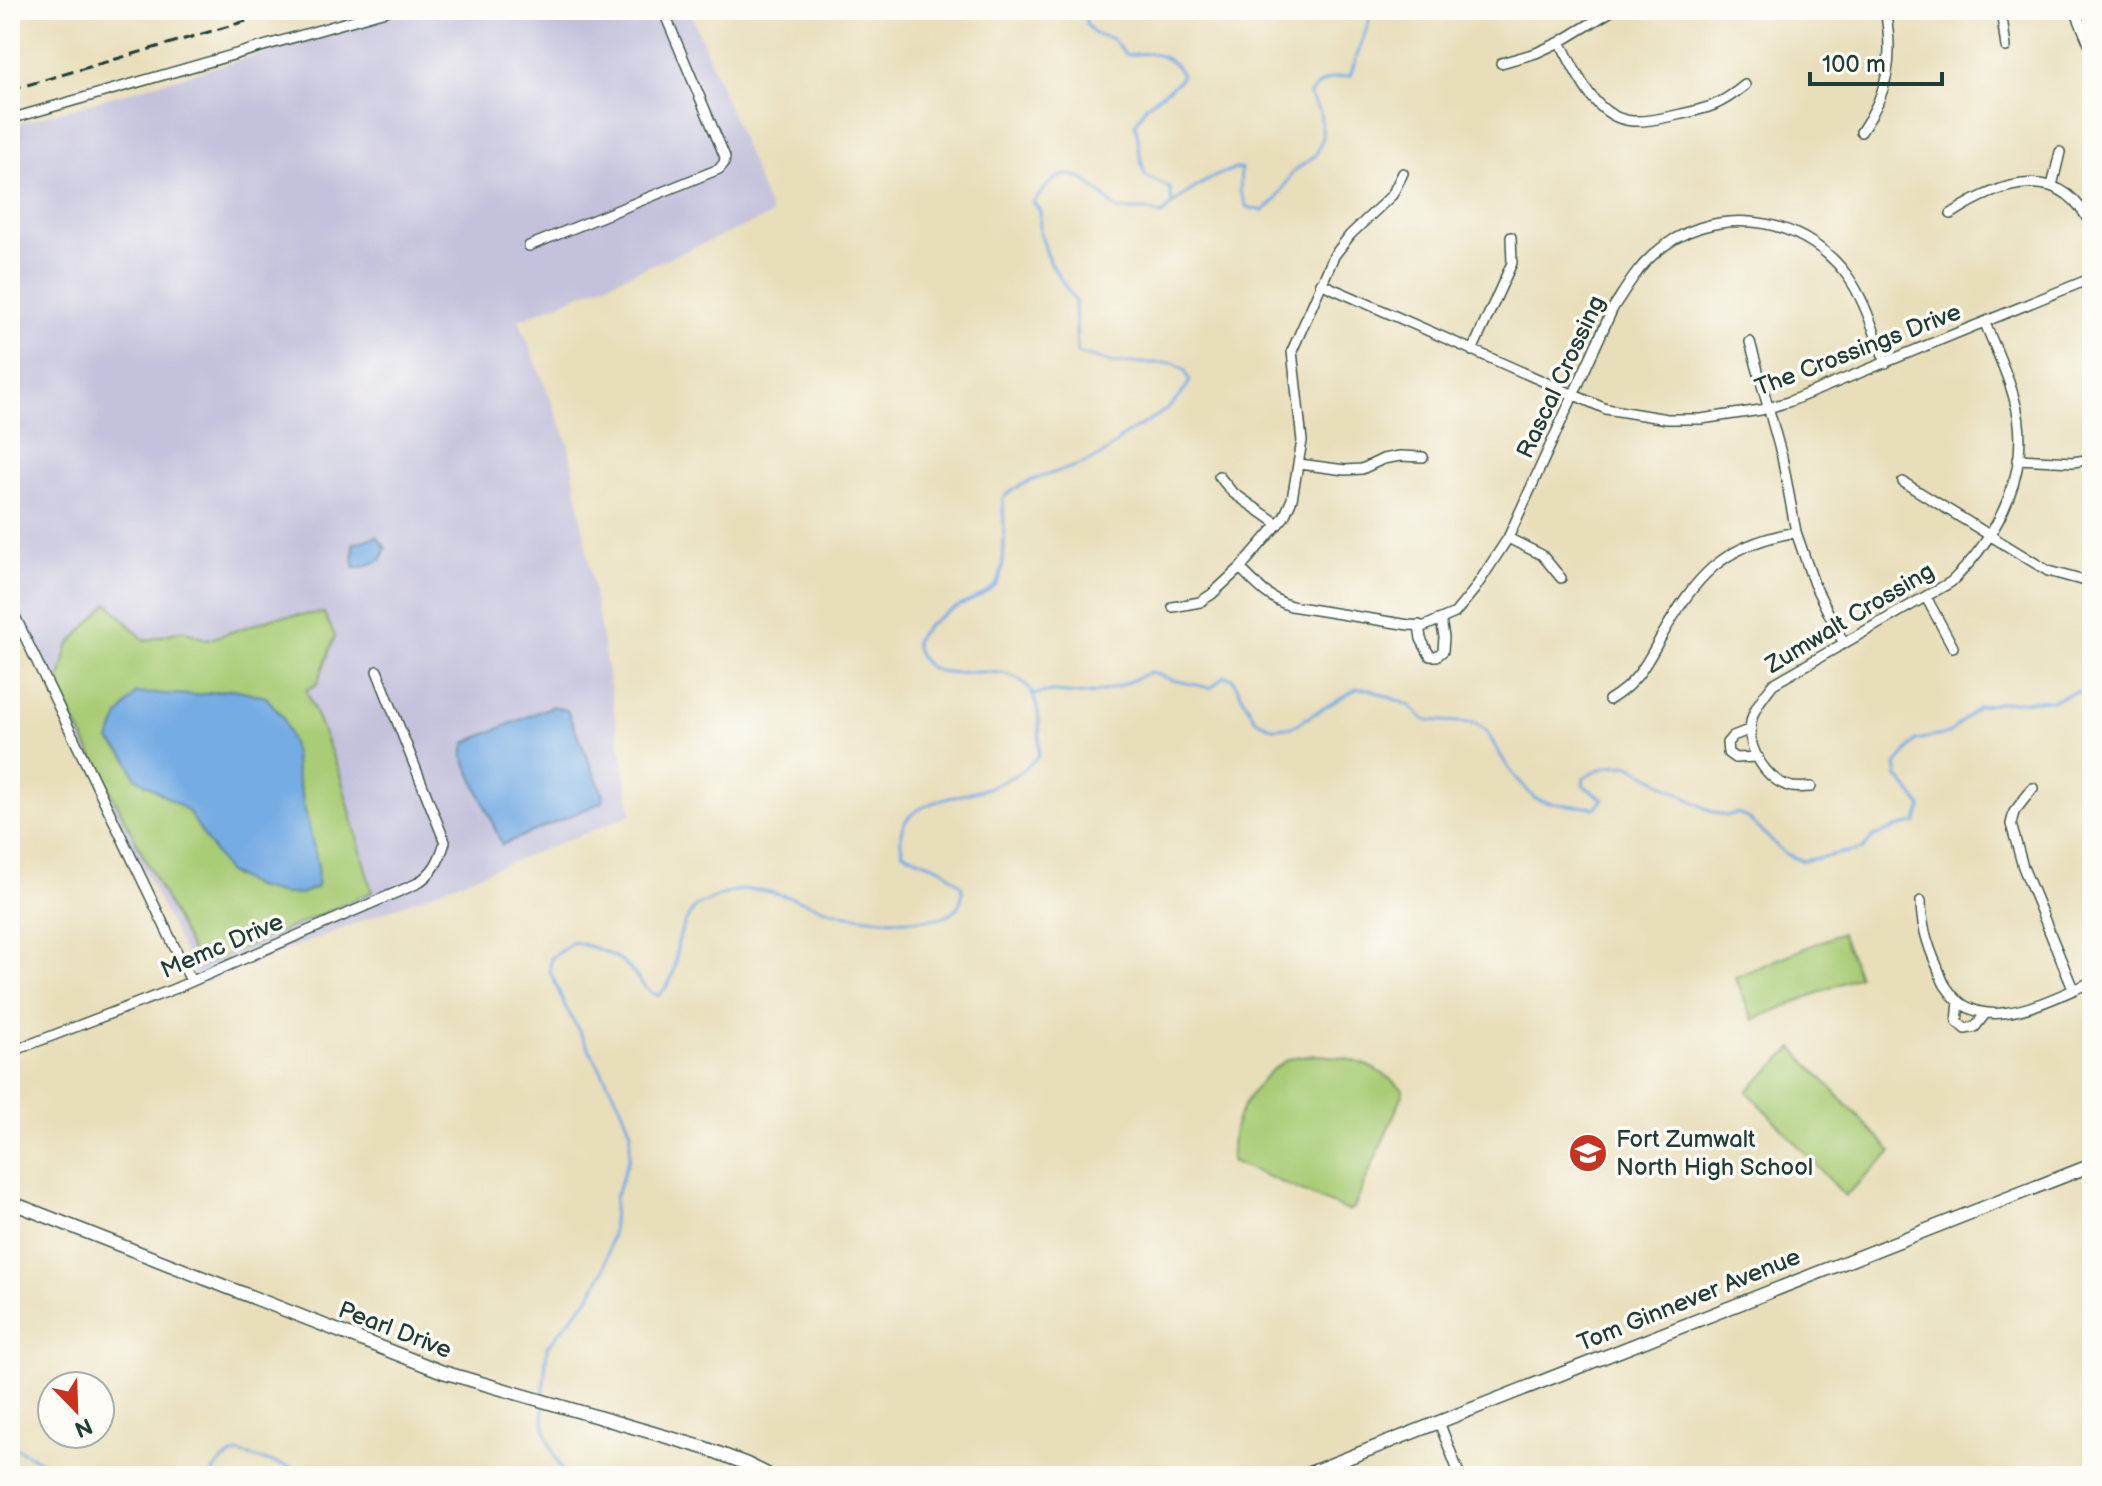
<svg xmlns="http://www.w3.org/2000/svg" width="2102" height="1486" viewBox="0 0 2102 1486" font-family="'Balsamiq Sans',sans-serif">
  <style>
    .industrial { fill: #c3c1db }
    .green { fill: #a9cc76; stroke: #648455; stroke-width: 2 }
    .water { fill: #76ace4; stroke: #4a748c; stroke-width: 2 }
    .lines { fill: none; stroke-linecap: round; stroke-linejoin: round }
    .stream { stroke: #76ace4; stroke-width: 3 }
    .minor-casing { stroke: #3d5548; stroke-width: 12 }
    .major-casing { stroke: #3d5548; stroke-width: 15 }
    .minor { stroke: #fff; stroke-width: 9 }
    .major { stroke: #fff; stroke-width: 12 }
    .rail { stroke: #1f3d34; stroke-width: 3; stroke-dasharray: 12 6; stroke-linecap: butt }
    .labels { text-anchor: middle; dominant-baseline: central; stroke-width: 7; stroke-linejoin: round; paint-order: stroke }
    .street-label { font-size: 24px; fill: #1f3d34; stroke: #fdfcf7 }
    .poi-label { font-size: 24px; fill: #1f3d34; stroke: #fdfcf7; text-anchor: start }
  </style>
  <rect width="100%" height="100%" fill="#fdfcf7"/>
  <filter id="ink" filterUnits="userSpaceOnUse"><feTurbulence type="fractalNoise" baseFrequency=".0125" numOctaves="2"/><feDisplacementMap in="SourceGraphic" scale="16" xChannelSelector="R" yChannelSelector="G"/><feConvolveMatrix kernelMatrix="1 2 1 2 8 2 1 2 1" color-interpolation-filters="sRGB"/></filter>
  <filter id="wash" filterUnits="userSpaceOnUse"><feTurbulence type="fractalNoise" baseFrequency=".006" numOctaves="4" result="noise"/><feDisplacementMap in="SourceGraphic" scale="32" xChannelSelector="R" yChannelSelector="G"/><feGaussianBlur stdDeviation="1.8" result="paint"/><feColorMatrix in="noise" values="0 0 0 0 0 0 0 0 0 0 0 0 0 0 0 0 0 1.4 0 .05"/><feComposite in="paint" operator="in"/></filter>
  <g filter="url(#wash)">
    <rect width="100%" height="100%" fill="#e8deba"/>
    <path class="industrial" d="M413,10H690L772,215L519,320L569,445L632,815L200,984L10,599V126Z"/>
    <path class="green" d="M108,603L145,641L182,630L207,640L276,617L324,613L335,636L317,684L306,690L340,774L372,892L200,967L58,688L68,646Z
      M1841,933L1859,976L1753,1020L1735,977Z
      M1793,1048L1892,1152L1845,1196L1747,1091Z
      M1320,1055C1353,1057 1378,1067 1403,1089V1094L1354,1208L1348,1211L1231,1161C1232,1151 1232,1140 1234,1129C1241,1103 1268,1065 1295,1057C1303,1055 1312,1056 1320,1055Z"/>
    <path class="water" d="M377,536L386,548L381,560L363,567H354L353,544Z
      M234,689L266,697L283,717L293,747L297,777L318,865L317,887L301,894H283L255,887L227,872L188,811L135,777L127,758L109,740L119,716L136,693L197,695Z
      M552,706L567,710L603,794L602,802L502,845L463,756L465,743Z"/>
    <g class="lines">
      <path class="stream" d="M1087,10L1086,24L1095,34L1111,38L1127,55C1149,51 1171,53 1182,75L1179,81L1146,106L1135,124C1141,144 1137,156 1146,176L1170,188L1172,203
        M1034,695C1052,689 1065,694 1084,694C1107,693 1128,682 1150,672L1172,680L1211,688L1224,676L1232,678L1255,719L1272,728L1292,727L1356,689H1369L1409,705L1425,720L1475,723L1486,731L1509,769L1534,798L1549,803L1595,808L1603,799L1583,785L1584,777L1609,766L1630,765L1710,811L1726,816L1738,813L1750,820L1784,853L1803,861L1863,849L1874,836L1904,825L1916,823L1922,807L1898,777L1896,765L1916,740L1948,734L1978,707L1998,703L2053,700L2076,692L2092,695
        M543,1397L547,1347L590,1296L604,1270L612,1234L615,1198L629,1158L631,1132L620,1104L565,1006L550,971L551,958L573,942C592,947 610,951 626,965C638,976 642,989 658,996C681,975 672,960 680,935C683,925 689,915 696,906C710,901 727,891 742,890C773,886 819,910 849,915C872,919 933,925 952,913C962,906 963,896 962,886L943,869L903,853C887,800 956,800 990,787C1008,780 1024,771 1038,757C1055,606 925,720 915,641C929,620 948,611 970,601C979,596 990,592 996,584C1008,568 1003,518 1003,498C1030,473 1069,473 1100,456C1109,451 1116,442 1124,436C1152,417 1172,413 1190,381L1185,370L1174,363H1113L1077,353L1075,301L1049,261L1040,231V211L1033,202C1040,194 1048,183 1057,178C1079,165 1103,196 1117,210H1146L1162,215C1177,197 1217,171 1241,168L1240,191L1247,207L1263,211L1276,200L1293,172L1316,155L1323,137L1320,112L1309,95C1321,80 1331,77 1350,76L1373,10
        M543,1405C543,1430 552,1454 565,1476
        M10,1445L68,1476
        M211,1476C217,1463 225,1458 238,1453L322,1476"/>
    </g>
  </g>
  <g filter="url(#ink)">
    <g class="lines">
      <defs>
        <path id="minor" d="M2001,10L2006,47
          M2075,10L2092,51
          M1560,42C1576,71 1594,119 1633,121C1648,122 1663,118 1677,115C1709,108 1719,106 1745,85
          M1501,63L1536,53L1560,42L1613,10
          M10,119L389,10
          M1861,132C1889,92 1894,57 1885,10
          M2052,186L2060,152
          M1951,214C2000,182 2063,160 2092,228
          M529,246L719,169L724,163L725,157L663,10
          M1320,283L1606,409L1667,419H1701L1761,410L1788,402L2092,278
          M1750,342L1782,457L1796,532L1814,584L1844,644
          M1472,351L1512,263L1511,237
          M2018,459L2073,462L2092,459
          M1299,464L1345,470L1362,469L1383,459L1400,456L1423,457
          M1219,476L1232,492L1278,524
          M1903,482L2048,571L2092,583
          M1508,538L1542,555L1561,578
          M1240,568C1256,584 1269,599 1291,606L1409,625L1425,626L1455,613L1474,590L1508,538L1613,308C1625,290 1636,270 1653,255C1709,203 1800,213 1846,274C1865,299 1874,333 1886,363
          M1926,597L1953,647
          M10,606L191,981
          M1173,607L1200,602L1212,594L1240,568L1284,517L1292,499L1302,441L1292,351L1334,256L1350,235L1392,195L1403,173
          M1419,625L1421,639L1430,656H1437L1443,651L1444,637L1441,620
          M1609,700C1637,683 1645,666 1660,639C1696,576 1721,545 1796,532
          M1751,729L1733,736L1727,743L1728,753L1735,758L1758,757
          M1811,787C1805,787 1798,788 1792,787C1766,781 1746,748 1751,722C1754,707 1764,696 1773,684L1951,582C2000,535 2034,467 2014,398C2007,372 1995,348 1985,323
          M2033,788L2014,812L2011,824L2023,867L2073,989
          M1921,901C1921,924 1927,944 1937,966C1940,973 1942,982 1947,988C1981,1040 2049,999 2092,982
          M1959,1001L1957,1022L1965,1029L1975,1027L1985,1014
          M10,1052L174,989L416,884C433,873 439,862 445,842L377,671
          M1439,1422L1460,1476"/>
        <path id="major" d="M10,1202L443,1372L705,1448L747,1464L771,1476
          M1302,1476L2092,1165"/>
      </defs>
      <use href="#minor" class="minor-casing"/>
      <use href="#major" class="major-casing"/>
      <use href="#minor" class="minor"/>
      <use href="#major" class="major"/>
      <path class="rail" d="M10,90L284,10"/>
    </g>
  </g>
  <defs>
    <symbol id="school-disc" viewBox="-11 -11 22 22"><circle r="9.5" fill="#c8321e" stroke="#fdfcf7"/><path d="M0-5L7-2L0 1L-7-2ZM-4 1L0 2.5L4 1V4Q0 6-4 4Z" fill="#fff"/></symbol>
  </defs>
  <g fill-rule="evenodd">
    <use href="#school-disc" x="1566" y="1131" width="44" height="44"/>
  </g>
  <g class="labels">
    <g class="street-label">
      <text transform="translate(1858 350) rotate(-21)">The Crossings Drive</text>
      <text transform="translate(1561 377) rotate(-65)">Rascal Crossing</text>
      <text transform="translate(1850 618) rotate(-31)">Zumwalt Crossing</text>
      <text transform="translate(222 946) rotate(-23)">Memc Drive</text>
      <text transform="translate(1689 1300) rotate(-22)">Tom Ginnever Avenue</text>
      <text transform="translate(395 1330) rotate(21)">Pearl Drive</text>
    </g>
    <g class="poi-label">
      <text x="1616" y="1139">Fort Zumwalt<tspan x="1616" dy="28">North High School</tspan></text>
    </g>
  </g>
  <rect width="2102" height="1486" fill="none" stroke="#fdfcf7" stroke-width="40"/>
  <g transform="translate(76 1410) rotate(157)"><circle r="38" fill="#fdfcf7" stroke="#a4b0a9" stroke-width="2"/>
  <path d="M0-6L14 30L0 20L-14 30Z" fill="#c8321e"/>
  <text y="-12" font-size="22" font-weight="bold" text-anchor="middle" fill="#1f3d34">N</text>
  </g>
  <path d="M1810 72v12h132v-12" fill="none" stroke="#1f3d34" stroke-width="4"/>
  <text x="1822" y="72" font-size="24" fill="#1f3d34" stroke="#fdfcf7" stroke-width="6" paint-order="stroke">100 m</text>
</svg>
